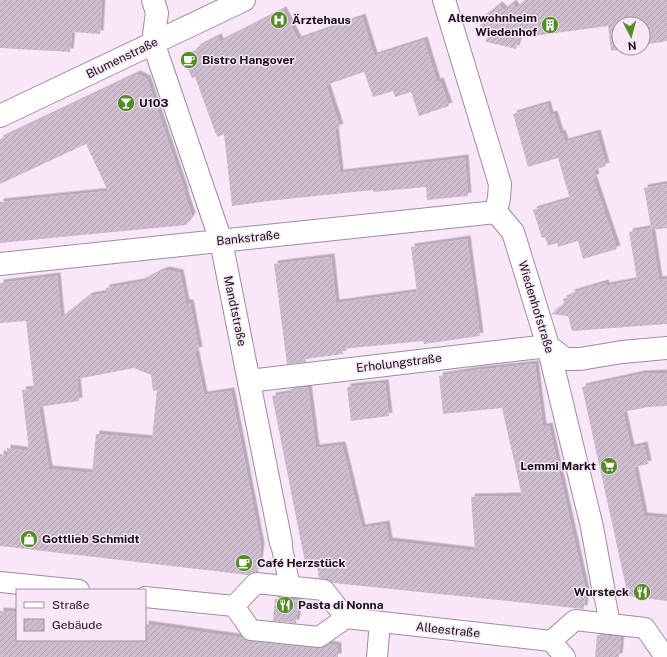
<svg xmlns="http://www.w3.org/2000/svg" width="667" height="657" viewBox="0 0 667 657" font-family="'Public Sans',sans-serif">
  <style>
    .building { fill: url(#building-hatch); fill-rule: evenodd; filter: url(#shadow) }
    .lines { fill: none; stroke-linecap: round; stroke-linejoin: round }
    .pedestrian-casing { stroke: #9d8d9e; stroke-width: 22 }
    .minor-casing { stroke: #9d8d9e; stroke-width: 24 }
    .tertiary-casing { stroke: #9d8d9e; stroke-width: 24 }
    .pedestrian { stroke: #fff; stroke-width: 20 }
    .minor { stroke: #fff; stroke-width: 22 }
    .tertiary { stroke: #fff; stroke-width: 22 }
    .labels { text-anchor: middle; dominant-baseline: central; stroke-width: 3; stroke-linejoin: round; paint-order: stroke }
    .poi-label { font-size: 12px; font-weight: bold; fill: #140f15; stroke: #f9e7f9; text-anchor: start }
    .street-label { font-size: 12px; fill: #140f15; stroke: #f9e7f9 }
  </style>
  <defs>
    <pattern id="building-hatch" width="6" height="6" patternUnits="userSpaceOnUse"><rect width="6" height="6" fill="#cebdce"/><path d="M-1 1l2-2M0 6l6-6M5 7l2-2" fill="none" stroke="#b0a1b0"/></pattern>
    <filter id="shadow"><feDropShadow dx="3.5" dy="-3.5" stdDeviation="0" flood-color="#0004"/></filter>
  </defs>
  <rect width="100%" height="100%" fill="#f9e7f9"/>
  <path class="building" d="M0,0H102L100,34L72,32L70,52L0,48Z
    M526,0H667V41L643,45V24H619V48H628L611,51L608,26L519,38L516,49L486,42L487,36L480,34L481,19L499,5L504,10L513,3L516,8Z
    M283,10L298,40L362,17L374,56L424,40L437,82L440,81L449,106L419,116L411,92L395,97L393,91L373,97L364,72L326,85L340,127L335,129L340,173L465,158L468,196L427,200L426,187L374,192L373,190L268,201L232,206L224,134L218,137L215,132L195,77L192,78L183,58L198,51L196,48L218,37L220,42Z
    M137,74L147,79L185,192H184L192,216L186,225L0,243V202L108,191L86,144L0,184V139Z
    M547,104L550,115L554,114L560,134L562,133L565,142L597,133L606,166L594,170L596,177L593,178L617,249L583,259L578,241L558,247L557,243L548,246L545,237L542,238L533,210L570,199L558,158L528,167L513,114Z
    M667,184V228L652,230L651,228L659,280L667,279V324L572,331L568,316L551,314L564,304L563,299L572,296L571,293L605,283L606,286L637,280L629,232L651,228L644,188Z
    M467,239L480,336L424,344L423,341L342,349L343,354L305,359L306,362L287,364L274,264L331,257L336,303L417,292L411,247Z
    M166,270L180,273L186,303H190L199,350L195,351L204,395L231,391L261,546L258,572H252L248,575L0,546V454L7,455V448L29,451L22,390L34,389L26,321L0,323V283L57,276L61,318L89,296L106,293V288L141,282L160,272ZM134,368L151,375L153,391L157,390L152,439L96,434L92,473L49,469L39,407L79,401L77,379Z
    M535,364L543,427L549,426L586,592L584,609L333,583L329,580L319,578L317,566L305,562L272,396L291,393L290,389L308,387L316,448L342,445L362,528L386,524L389,541L475,551L471,497L522,496L502,408L443,414L439,376L477,370Z
    M667,373V406L648,407L623,412L631,448L644,445L648,464L634,467L644,516L667,518V601L628,596L582,387L641,374Z
    M385,383L389,416L351,421L347,387Z
    M275,599L299,601L296,623L273,621Z
    M0,611L17,612V640H145V624L243,638L250,641L318,648L329,644L338,646V657H0Z
    M597,635L621,637L619,657H595Z"/>
  <g class="lines">
    <defs>
      <path id="pedestrian" d="M281,543L290,587
        M0,582L79,590
        M604,593L610,624
        M145,597L234,606L256,583L324,590L346,618L551,641L575,620L645,628L663,654L667,655
        M234,606L251,630L319,637L346,618
        M551,641L565,657
        M377,657L380,622"/>
      <path id="minor" d="M153,0L157,13L153,42L221,241L281,543
        M444,0L500,184L499,198L496,212
        M496,212L513,232L548,346L592,527L604,593
        M0,264L496,212
        M249,381L548,346L565,359H580L622,352L667,348"/>
      <path id="tertiary" d="M0,116L244,0"/>
    </defs>
    <use href="#pedestrian" class="pedestrian-casing"/>
    <use href="#minor" class="minor-casing"/>
    <use href="#tertiary" class="tertiary-casing"/>
    <use href="#pedestrian" class="pedestrian"/>
    <use href="#minor" class="minor"/>
    <use href="#tertiary" class="tertiary"/>
  </g>
  <defs>
    <symbol id="hospital-disc" viewBox="-11 -11 22 22"><circle r="9.5" fill="#558b25" stroke="#f9e7f9"/><path d="M-5-5h3v3.5h4V-5h3V5h-3V1.5h-4V5h-3Z" fill="#fff"/></symbol>
    <symbol id="building-disc" viewBox="-11 -11 22 22"><circle r="9.5" fill="#558b25" stroke="#f9e7f9"/><path d="M-4-6H4V6H1V3H-1V6H-4ZM-2.5-4.3h1.7v1.8h-1.7ZM.8-4.3h1.7v1.8H.8ZM-2.5-1h1.7V.8h-1.7ZM.8-1h1.7V.8H.8Z" fill="#fff"/></symbol>
    <symbol id="cafe-disc" viewBox="-11 -11 22 22"><circle r="9.5" fill="#558b25" stroke="#f9e7f9"/><path d="M-5.5-4.5H6V0H3Q3 3.5 0 3.5H-2.5Q-5.5 3.5-5.5 0ZM3-3.2v2h1.7v-2ZM-6 4.5H4V6H-6Z" fill="#fff"/></symbol>
    <symbol id="bar-disc" viewBox="-11 -11 22 22"><circle r="9.5" fill="#558b25" stroke="#f9e7f9"/><path d="M-6-5H6L.8 .8V4.5H3.5V6h-7V4.5H-.8V.8Z" fill="#fff"/></symbol>
    <symbol id="supermarket-disc" viewBox="-11 -11 22 22"><circle r="9.5" fill="#558b25" stroke="#f9e7f9"/><path d="M-6-5.5h2.5l.6 2H6L4.5 2H-2.5L-4.4-4H-6ZM-1.5 3.2a1.3 1.3 0 1 0 .1 0ZM3 3.2a1.3 1.3 0 1 0 .1 0Z" fill="#fff"/></symbol>
    <symbol id="shop-disc" viewBox="-11 -11 22 22"><circle r="9.5" fill="#558b25" stroke="#f9e7f9"/><path d="M-5-2.5h2.3a2.7 3.5 0 0 1 5.4 0H5L5.5 6h-11ZM-1.5-2.5h3a1.5 2.3 0 0 0-3 0Z" fill="#fff"/></symbol>
    <symbol id="restaurant-disc" viewBox="-11 -11 22 22"><circle r="9.5" fill="#558b25" stroke="#f9e7f9"/><path d="M-5-6h1v4h1v-4h1v4h1v-4h1v5L-1.5 .5V6h-2V.5L-5-1ZM5-6V6H3V1.5H1.5Q1.5-4 5-6Z" fill="#fff"/></symbol>
  </defs>
  <g fill-rule="evenodd">
    <use href="#hospital-disc" x="269" y="10" width="20" height="20"/>
    <use href="#building-disc" x="540" y="15" width="20" height="20"/>
    <use href="#cafe-disc" x="179" y="50" width="20" height="20"/>
    <use href="#bar-disc" x="116" y="93" width="20" height="20"/>
    <use href="#supermarket-disc" x="599" y="456" width="20" height="20"/>
    <use href="#shop-disc" x="19" y="529" width="20" height="20"/>
    <use href="#cafe-disc" x="234" y="553" width="20" height="20"/>
    <use href="#restaurant-disc" x="632" y="582" width="20" height="20"/>
    <use href="#restaurant-disc" x="275" y="595" width="20" height="20"/>
  </g>
  <g class="labels">
    <g class="poi-label">
      <text x="537" y="18" text-anchor="end">Altenwohnheim<tspan x="537" dy="14">Wiedenhof</tspan></text>
      <text x="292" y="20">Ärztehaus</text>
      <text x="202" y="60">Bistro Hangover</text>
      <text x="139" y="103">U103</text>
      <text x="596" y="466" text-anchor="end">Lemmi Markt</text>
      <text x="42" y="539">Gottlieb Schmidt</text>
      <text x="257" y="563">Café Herzstück</text>
      <text x="629" y="592" text-anchor="end">Wursteck</text>
      <text x="298" y="605">Pasta di Nonna</text>
    </g>
    <g class="street-label">
      <text transform="translate(122 58) rotate(-26)">Blumenstraße</text>
      <text transform="translate(248 238) rotate(-6)">Bankstraße</text>
      <text transform="translate(536 307) rotate(73)">Wiedenhofstraße</text>
      <text transform="translate(235 311) rotate(78)">Mandtstraße</text>
      <text transform="translate(399 363) rotate(-7)">Erholungstraße</text>
      <text transform="translate(448 630) rotate(6)">Alleestraße</text>
    </g>
  </g>
  <rect x="16" y="589" width="130" height="52" fill="#f9e7f9" stroke="#9d919e"/>
  <rect x="24" y="602" width="20" height="6" fill="#ffffff" stroke="#9d919e"/>
  <text x="52" y="609" font-size="12" fill="#140f15">Straße</text>
  <rect x="24" y="619" width="20" height="12" fill="url(#building-hatch)" stroke="#9d919e"/>
  <text x="52" y="629" font-size="12" fill="#140f15">Gebäude</text>
  <g transform="translate(631 36) rotate(174)"><circle r="19" fill="#f9e7f9" stroke="#9d919e"/>
  <path d="M0-3L7 15L0 10L-7 15Z" fill="#558b25"/>
  <text y="-6" font-size="11" font-weight="bold" text-anchor="middle" fill="#140f15">N</text>
  </g>
</svg>
